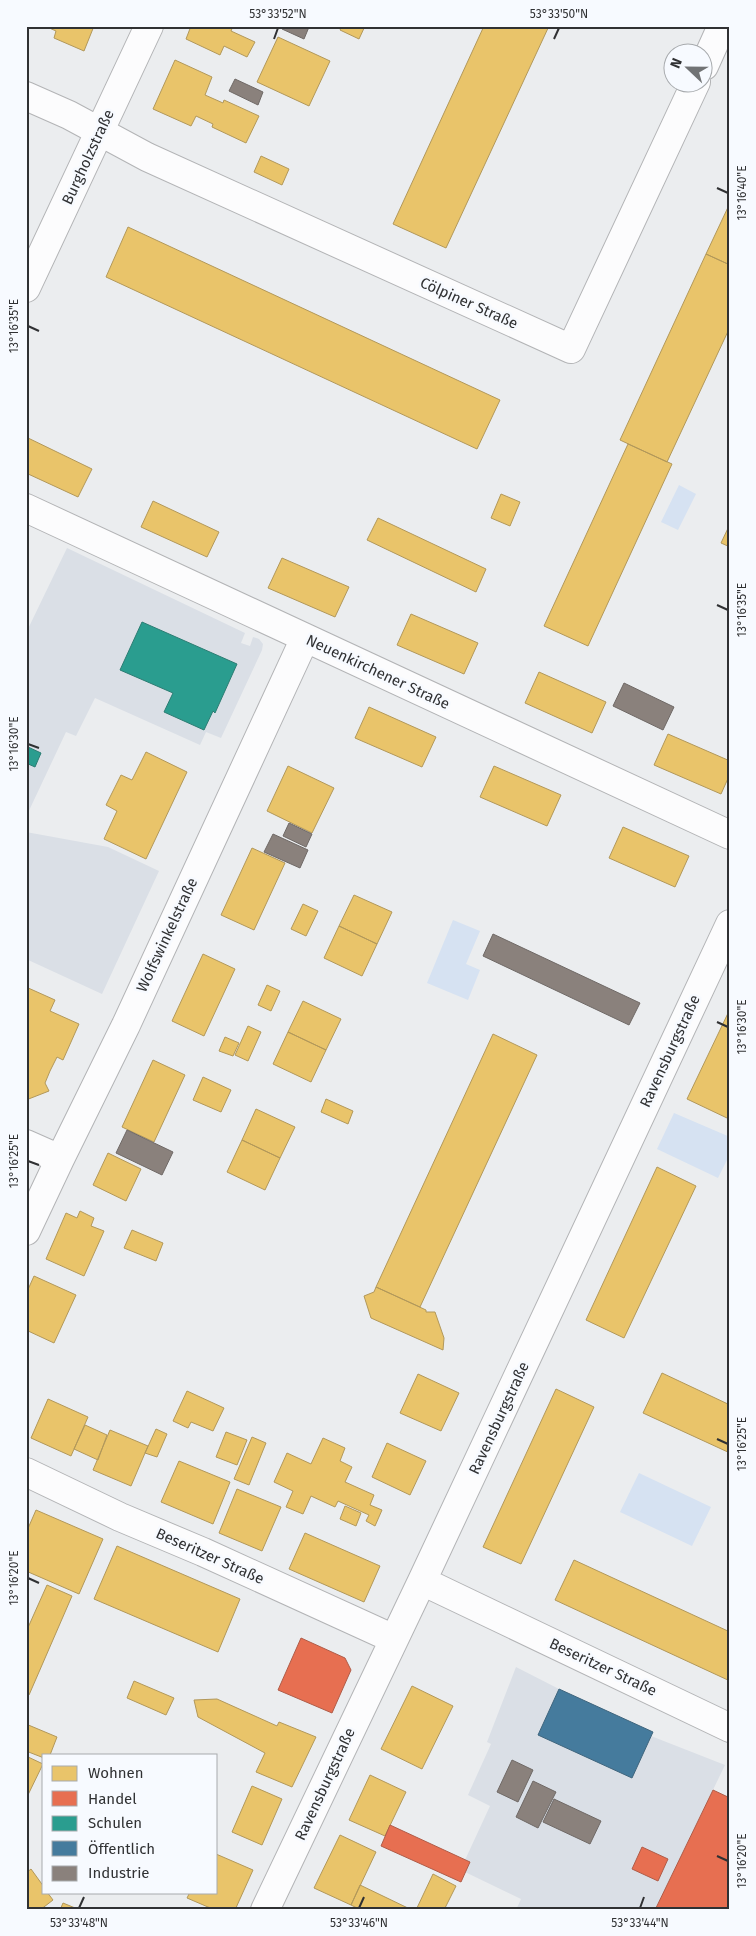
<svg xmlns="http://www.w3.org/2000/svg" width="756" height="1936" viewBox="0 0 756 1936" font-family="'Fira Sans',sans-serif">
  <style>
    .built { fill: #dadfe6 }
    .green { fill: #d6e2f2 }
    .homes { fill: #e9c46a; stroke: #b2985a }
    .shops { fill: #e76f51; stroke: #b05c48 }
    .schools { fill: #2a9d8f; stroke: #2c7d73 }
    .public { fill: #457b9d; stroke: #3f657d }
    .industry { fill: #8a817c; stroke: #6f6966 }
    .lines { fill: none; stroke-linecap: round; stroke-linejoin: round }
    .minor-casing { stroke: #b3b4b6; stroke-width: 30 }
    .minor { stroke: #fcfcfd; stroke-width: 28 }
    .ticks { fill: none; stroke: #303133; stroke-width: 2 }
    .labels { text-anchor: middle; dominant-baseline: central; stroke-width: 5; stroke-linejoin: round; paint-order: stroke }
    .street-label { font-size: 15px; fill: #303133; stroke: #f7faff }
    .neatline { fill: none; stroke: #303133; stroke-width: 2 }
    .ticks-label { font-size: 12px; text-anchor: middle; fill: #303133 }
  </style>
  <rect width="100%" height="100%" fill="#ebedef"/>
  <path class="built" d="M67,548L245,633L241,643L250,646L253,637L259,639L263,644L262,650L221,738L206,732L200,745L95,698L76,736L66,732L26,817V633Z
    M26,832L108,847L159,871L102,994L26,959Z
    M516,1667L559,1689L653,1732L651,1736L725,1765L655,1910H516L521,1899L465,1872V1860L490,1806L468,1795L491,1744L487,1742Z"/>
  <path class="green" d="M679,485L696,494L678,530L661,522Z
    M453,920L480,931L466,964L480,970L468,1000L427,983Z
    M674,1113L730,1137V1154L718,1178L657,1149Z
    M639,1473L711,1507L692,1546L620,1512Z"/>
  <path class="homes" d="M45,26H94L84,51L54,38L56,31Z
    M191,26H233L231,31L255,42L247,57L224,46L220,55L186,39Z
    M342,26H365L359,39L340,30Z
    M484,26H549L446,248L393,224Z
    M278,37L330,61L309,106L257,82Z
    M175,60L212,77L205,95L223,103L224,100L259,116L246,143L212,127L213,124L196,116L191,126L153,109Z
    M261,156L289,169L282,185L254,172Z
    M730,203V265L706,254Z
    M128,227L500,400L477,449L106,277Z
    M706,254L730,265V327L667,462L620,440Z
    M26,437L92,469L78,497L26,473Z
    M628,444L672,464L588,646L544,626Z
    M501,494L520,502L510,526L491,518Z
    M153,501L219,532L207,557L141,527Z
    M378,518L486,569L476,592L367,540Z
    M730,524V547L721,543Z
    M282,558L349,587L335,617L268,588Z
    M411,614L478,643L464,674L397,645Z
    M539,672L606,702L592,733L525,703Z
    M369,707L436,737L422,767L355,738Z
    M668,734L730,761V774L721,794L654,765Z
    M146,752L187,772L146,859L104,839L117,811L106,805L121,775L132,780Z
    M288,766L334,788L312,833L267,811Z
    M494,766L561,795L547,826L480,797Z
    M623,827L689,856L675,887L609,858Z
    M252,848L285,863L254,930L221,915Z
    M354,895L392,912L377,944L339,926Z
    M303,904L318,911L306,936L291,929Z
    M339,926L377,944L362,976L324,958Z
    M203,954L235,969L204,1036L172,1021Z
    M267,985L280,991L271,1011L258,1005Z
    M26,987L55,1000L50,1011L79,1024L63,1060L57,1057L50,1071L45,1083L49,1091L26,1100Z
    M303,1001L341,1019L326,1050L288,1032Z
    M730,1009V1113L727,1118L687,1099Z
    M248,1026L261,1032L248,1061L235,1055Z
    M288,1032L326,1050L311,1082L273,1064Z
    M493,1034L537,1055L420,1307L376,1287Z
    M225,1037L239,1043L233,1056L219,1051Z
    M153,1060L185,1075L154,1142L122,1127Z
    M203,1077L231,1090L221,1112L193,1100Z
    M326,1099L353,1111L348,1124L321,1112Z
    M256,1109L295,1127L280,1158L242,1140Z
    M242,1140L280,1158L265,1190L227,1172Z
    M108,1153L141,1169L126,1201L93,1185Z
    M657,1167L696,1186L624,1338L586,1320Z
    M80,1211L94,1218L91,1226L104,1231L84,1276L46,1259L66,1213L77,1218Z
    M132,1230L163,1243L156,1261L124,1248Z
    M34,1276L76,1295L54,1343L26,1330V1294Z
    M376,1287L426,1310V1312H435L444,1338L443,1350L371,1318L364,1296L374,1292Z
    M662,1373L730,1405V1453L643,1413Z
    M418,1374L459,1393L441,1431L400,1413Z
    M556,1389L594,1407L521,1564L483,1547Z
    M187,1391L224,1408L213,1431L191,1422L188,1428L173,1421Z
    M48,1399L88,1417L71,1456L31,1438Z
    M85,1425L107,1435L98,1460L74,1449Z
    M156,1429L167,1434L157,1457L145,1453Z
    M110,1430L148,1446L131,1486L93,1470Z
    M226,1432L247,1440L237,1465L216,1457Z
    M252,1437L266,1443L249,1485L234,1479Z
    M323,1438L345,1448L340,1461L352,1467L345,1482L374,1495L370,1505L382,1510L375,1526L366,1521L369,1515L338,1501L335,1507L311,1496L303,1514L286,1507L293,1491L274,1482L287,1453L311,1464Z
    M387,1443L426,1461L410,1495L372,1477Z
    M179,1461L230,1482L213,1524L161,1502Z
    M237,1489L281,1507L262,1551L219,1533Z
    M345,1506L361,1513L356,1526L340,1519Z
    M36,1510L103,1539L79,1594L26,1571V1533Z
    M305,1533L380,1566L364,1602L289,1569Z
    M117,1546L240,1599L218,1652L94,1599Z
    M574,1560L730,1632V1681L555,1600Z
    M47,1585L72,1596L29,1695L26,1694V1632Z
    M134,1681L174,1698L166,1715L127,1698Z
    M412,1686L453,1706L422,1769L381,1749Z
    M217,1699L277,1726L279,1722L316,1737L292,1787L256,1772L265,1753L198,1717L194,1700Z
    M26,1724L57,1737L50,1755H44V1758L26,1751Z
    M26,1756L43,1764L26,1799Z
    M370,1775L406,1792L385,1836L349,1820Z
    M252,1786L282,1799L262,1845L232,1832Z
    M340,1835L376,1852L351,1905L314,1888Z
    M216,1854L253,1870L235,1910H215L187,1898L190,1892H216Z
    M31,1869L44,1887V1892H47L53,1900L40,1910H26V1873Z
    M433,1874L456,1886L444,1910H416Z
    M360,1885L412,1910H361L351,1905Z
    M63,1903L80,1910H60Z"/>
  <path class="shops" d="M301,1638L345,1658L351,1670L332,1713L278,1690Z
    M713,1790L730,1798V1910H655Z
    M390,1825L470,1862L461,1882L381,1846Z
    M642,1847L668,1859L658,1881L632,1869Z"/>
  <path class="schools" d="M142,622L237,664L215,713L213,711L204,730L164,712L173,693L120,670Z
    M28,747L41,753L35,767L26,763V751Z"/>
  <path class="public" d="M559,1689L653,1732L632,1778L538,1735Z"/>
  <path class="industry" d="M284,26H306L309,27L304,39L282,29Z
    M235,79L263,92L258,105L229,91Z
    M624,683L674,707L663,730L613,706Z
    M289,823L312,834L306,847L283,836Z
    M273,834L308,850L300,868L264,852Z
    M493,934L640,1003L629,1025L483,956Z
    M127,1130L173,1152L162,1175L116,1153Z
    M512,1760L533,1770L518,1802L497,1792Z
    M533,1781L556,1792L538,1828L516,1817Z
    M554,1799L601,1821L590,1844L543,1822Z"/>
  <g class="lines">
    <defs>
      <path id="minor" d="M704,66L722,26
        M26,96L69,115L147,157L571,349L696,82
        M26,288L149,26
        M26,508L730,835
        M26,1144L60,1159
        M26,1231L60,1159L126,1025L305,638
        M26,1472L120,1517L203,1552L394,1639
        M422,1581L730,1728
        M265,1910L422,1581L730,924"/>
    </defs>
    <use href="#minor" class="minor-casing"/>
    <use href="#minor" class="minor"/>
  </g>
  <path class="ticks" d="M274,39L278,28M554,39L559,28M717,188L728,193M28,326L39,331M717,605L728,610M28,744L39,748M717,1022L728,1027M28,1161L39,1165M717,1439L728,1444M28,1578L39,1583M717,1856L728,1861M79,1908L84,1897M359,1908L364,1897M640,1908L644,1897"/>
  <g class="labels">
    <g class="street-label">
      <text transform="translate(88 157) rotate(-65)">Burgholzstraße</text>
      <text transform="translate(469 303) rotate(24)">Cölpiner Straße</text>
      <text transform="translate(378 672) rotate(25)">Neuenkirchener Straße</text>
      <text transform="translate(167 935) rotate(-65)">Wolfswinkelstraße</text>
      <text transform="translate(670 1051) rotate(-65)">Ravensburgstraße</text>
      <text transform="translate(499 1418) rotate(-65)">Ravensburgstraße</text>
      <text transform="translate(210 1556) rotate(24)">Beseritzer Straße</text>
      <text transform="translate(603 1667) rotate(25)">Beseritzer Straße</text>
      <text transform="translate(325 1784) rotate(-65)">Ravensburgstraße</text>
    </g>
  </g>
  <rect width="756" height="1936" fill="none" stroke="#f7faff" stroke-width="55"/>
  <rect x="42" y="1754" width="175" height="140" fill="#f7faff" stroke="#a7aaad"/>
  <rect x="52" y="1766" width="25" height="15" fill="#e9c46a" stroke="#a7aaad"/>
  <text x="88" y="1778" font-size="15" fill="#303133">Wohnen</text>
  <rect x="52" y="1791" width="25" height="15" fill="#e76f51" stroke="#a7aaad"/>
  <text x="88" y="1804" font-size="15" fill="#303133">Handel</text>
  <rect x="52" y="1816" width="25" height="15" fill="#2a9d8f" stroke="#a7aaad"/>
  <text x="88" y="1828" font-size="15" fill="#303133">Schulen</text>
  <rect x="52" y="1841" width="25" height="15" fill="#457b9d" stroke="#a7aaad"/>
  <text x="88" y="1854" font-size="15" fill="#303133">Öffentlich</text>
  <rect x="52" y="1866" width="25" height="15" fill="#8a817c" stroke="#a7aaad"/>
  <text x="88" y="1878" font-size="15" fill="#303133">Industrie</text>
  <g transform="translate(688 68) rotate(292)"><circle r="24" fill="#f7faff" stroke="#a7aaad"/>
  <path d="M0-4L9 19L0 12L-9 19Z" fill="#717375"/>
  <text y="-8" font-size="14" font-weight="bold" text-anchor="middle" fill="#303133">N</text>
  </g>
  <rect x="28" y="28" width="700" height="1880" class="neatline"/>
  <g class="ticks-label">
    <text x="278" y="18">53°33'52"N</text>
    <text x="559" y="18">53°33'50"N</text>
    <text transform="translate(742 193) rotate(-90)" y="4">13°16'40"E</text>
    <text transform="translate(14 326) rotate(-90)" y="4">13°16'35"E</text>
    <text transform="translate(742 610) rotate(-90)" y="4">13°16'35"E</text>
    <text transform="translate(14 744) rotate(-90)" y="4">13°16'30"E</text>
    <text transform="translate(742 1027) rotate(-90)" y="4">13°16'30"E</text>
    <text transform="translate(14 1161) rotate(-90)" y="4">13°16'25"E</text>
    <text transform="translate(742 1444) rotate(-90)" y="4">13°16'25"E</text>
    <text transform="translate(14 1578) rotate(-90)" y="4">13°16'20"E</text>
    <text transform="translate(742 1861) rotate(-90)" y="4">13°16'20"E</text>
    <text x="79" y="1927">53°33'48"N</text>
    <text x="359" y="1927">53°33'46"N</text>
    <text x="640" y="1927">53°33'44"N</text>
  </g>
</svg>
